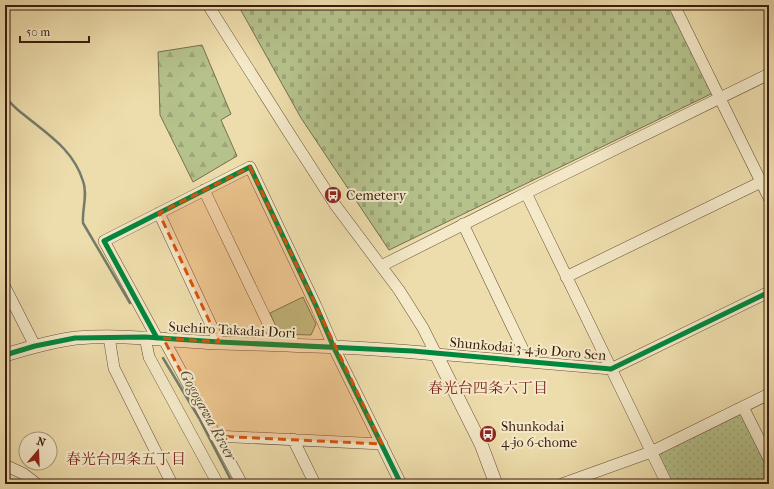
<svg xmlns="http://www.w3.org/2000/svg" width="774" height="489" viewBox="0 0 774 489" font-family="'IM FELL French Canon','Noto Serif JP',serif">
  <style>
    .grass { fill: #b5c28c; stroke: #78704d }
    .forest { fill: url(#forest-firs); stroke: #78704d }
    .cemetery { fill: url(#cemetery-stones); stroke: #78704d }
    .park { fill: url(#park-dots); stroke: #78704d }
    .lines { fill: none; stroke-linecap: round; stroke-linejoin: round }
    .stream { stroke: #737c6a; stroke-width: 2.5 }
    .minor-casing { stroke: #684d36; stroke-width: 12 }
    .tertiary-casing { stroke: #684d36; stroke-width: 14 }
    .minor { stroke: #f4e9c9; stroke-width: 11 }
    .tertiary { stroke: #f4e9c9; stroke-width: 13 }
    .cycleway-casing { stroke: #f4e9c9; stroke-width: 8 }
    .cycleway { stroke: #00873e; stroke-width: 5 }
    .marked { fill: #d7530c; fill-opacity: 0.2; stroke: #d7530c; stroke-width: 3; stroke-dasharray: 8 5; stroke-linejoin: round }
    .labels { text-anchor: middle; dominant-baseline: central; stroke-width: 4; stroke-linejoin: round; paint-order: stroke }
    .poi-label { font-size: 14px; fill: #3b1d0e; stroke: #f4e9c9; text-anchor: start }
    .street-label { font-size: 14px; fill: #3b1d0e; stroke: #f4e9c9 }
    .neighbourhood-label { font-size: 15px; fill: #7a1f14; stroke: #f4e9c9 }
    .water-label { font-size: 15px; font-style: italic; fill: #574d3c; stroke: #f4e9c9 }
  </style>
  <defs>
    <pattern id="forest-firs" width="22" height="20" patternUnits="userSpaceOnUse"><rect width="22" height="20" fill="#b5c28c"/><path d="M5 1l3.5 6h-7zM16 11l3.5 6h-7z" fill="#9da678"/></pattern>
    <pattern id="cemetery-stones" width="16" height="16" patternUnits="userSpaceOnUse"><rect width="16" height="16" fill="#b5c28c"/><path d="M2 7V4a2 2 0 0 1 4 0v3zM10 15v-3a2 2 0 0 1 4 0v3z" fill="#9da678"/></pattern>
    <pattern id="park-dots" width="8" height="8" patternUnits="userSpaceOnUse"><rect width="8" height="8" fill="#b5c28c"/><path d="M2 2h.1M6 6h.1" fill="none" stroke="#9da678" stroke-width="1.8" stroke-linecap="round"/></pattern>
  </defs>
  <rect width="100%" height="100%" fill="#eeddac"/>
  <filter id="stains"><feTurbulence type="fractalNoise" baseFrequency=".005" numOctaves="4"/><feColorMatrix values="0 0 0 0 .2 0 0 0 0 .09 0 0 0 0 .02 0 0 0 .5 -.17"/></filter>
  <radialGradient id="worn" r=".72"><stop offset=".6" stop-color="#630" stop-opacity="0"/><stop offset="1" stop-color="#630" stop-opacity=".3"/></radialGradient>
  <path class="grass" d="M303,297L316,324L311,335L279,334L270,313Z"/>
  <path class="forest" d="M202,45L231,114L221,120L237,156L193,182L160,115L158,52Z"/>
  <path class="cemetery" d="M238,5H673L713,93L389,250L301,118Z"/>
  <path class="park" d="M743,407L769,459V484H667L651,452Z"/>
  <g class="lines">
    <path class="stream" d="M5,97C11,103 16,109 23,114C47,134 73,149 83,181C88,194 82,209 83,223L130,303
      M163,358L199,418L233,484"/>
    <defs>
      <path id="minor" d="M208,5L289,133L336,206L399,290L423,328L436,354L611,369L769,292
        M674,5L769,198
        M204,190L278,344
        M526,193L667,484
        M159,213L219,342
        M463,224L529,362
        M381,266L526,193L769,74
        M566,277L761,182
        M5,287L35,346
        M109,337L114,368L172,484
        M145,337L149,357L218,484
        M157,338L104,241L250,167L316,306L334,348L401,484
        M163,338L242,484
        M743,407L769,459
        M215,436L382,444
        M293,439L315,484
        M5,465L24,474L37,484
        M562,484L651,452L769,394"/>
      <path id="tertiary" d="M5,355C28,348 52,341 76,338C124,334 173,341 221,343C293,345 365,347 436,354L481,444L496,484"/>
    </defs>
    <use href="#minor" class="minor-casing"/>
    <use href="#tertiary" class="tertiary-casing"/>
    <use href="#minor" class="minor"/>
    <use href="#tertiary" class="tertiary"/>
    <defs>
      <path id="cycleway" d="M157,338L104,241L250,167L316,306L334,348L401,484
        M5,355L35,346L75,338L145,337L219,342L413,351L611,369L769,292"/>
    </defs>
    <use href="#cycleway" class="cycleway-casing"/>
    <use href="#cycleway" class="cycleway"/>
  </g>
  <path class="marked" d="M250,167L382,444L215,436L163,338L219,342L159,213Z"/>
  <defs>
    <symbol id="bus-disc" viewBox="-11 -11 22 22"><circle r="9.5" fill="#8f2418" stroke="#f4e9c9"/><path d="M-5-6H5V4H4V6H2V4H-2V6H-4V4H-5ZM-3.5-4V0h7V-4ZM-3.5 1.2v1.5H-2V1.2ZM2 1.2v1.5H3.5V1.2Z" fill="#fff"/></symbol>
  </defs>
  <g fill-rule="evenodd">
    <use href="#bus-disc" x="323" y="185" width="20" height="20"/>
    <use href="#bus-disc" x="478" y="424" width="20" height="20"/>
  </g>
  <g class="labels">
    <g class="poi-label">
      <text x="346" y="195">Cemetery</text>
      <text x="501" y="426">Shunkodai<tspan x="501" dy="16">4-jo 6-chome</tspan></text>
    </g>
    <g class="street-label">
      <text transform="translate(232 330) rotate(3)">Suehiro Takadai Dori</text>
      <text transform="translate(528 349) rotate(5)">Shunkodai 3-4-jo Doro Sen</text>
    </g>
    <g class="neighbourhood-label">
      <text x="488" y="388">春光台四条六丁目</text>
      <text x="126" y="459">春光台四条五丁目</text>
    </g>
    <g class="water-label">
      <text transform="translate(208 415) rotate(61)">Gogogawa River</text>
    </g>
  </g>
  <rect width="774" height="489" fill="none" stroke="#eeddac" stroke-width="20"/>
  <rect x="6" y="6" width="762" height="477" fill="none" stroke="#3b1d0e" stroke-width="2"/>
  <rect x="10" y="10" width="754" height="469" fill="none" stroke="#3b1d0e"/>
  <g transform="translate(38 451) rotate(19)"><circle r="19" fill="#f4e9c9" stroke="#aa977e"/>
  <path d="M0-3L7 15L0 10L-7 15Z" fill="#8f2418"/>
  <text y="-6" font-size="11" font-weight="bold" text-anchor="middle" fill="#3b1d0e">N</text>
  </g>
  <path d="M20 36v6h69v-6" fill="none" stroke="#3b1d0e" stroke-width="2"/>
  <text x="26" y="36" font-size="12" fill="#3b1d0e" stroke="#f4e9c9" stroke-width="3" paint-order="stroke">50 m</text>
  <rect width="100%" height="100%" filter="url(#stains)"/>
  <rect width="100%" height="100%" fill="url(#worn)"/>
</svg>
